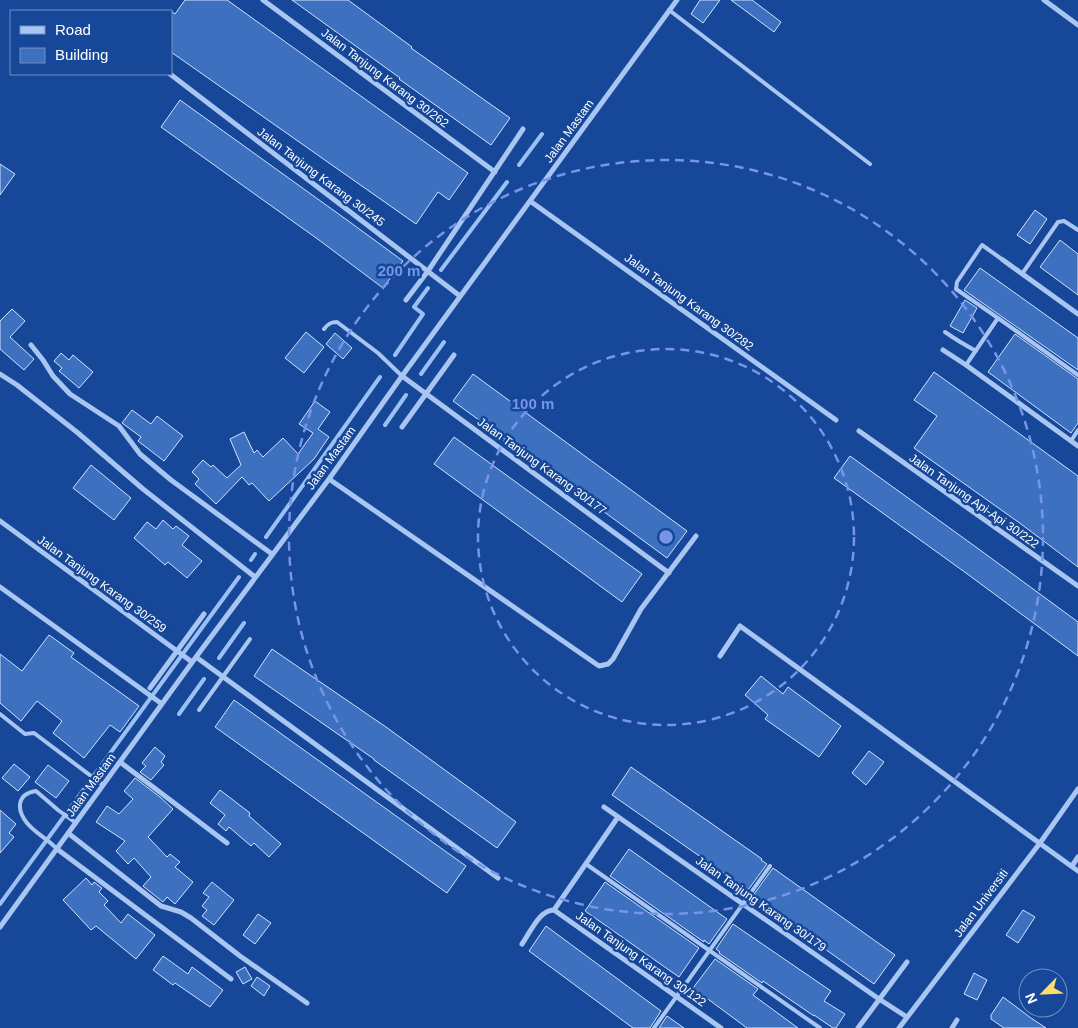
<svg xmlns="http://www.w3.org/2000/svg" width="1078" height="1028" viewBox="0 0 1078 1028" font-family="Arial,sans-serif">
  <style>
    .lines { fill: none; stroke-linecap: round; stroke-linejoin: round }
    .stream { stroke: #9bc0f5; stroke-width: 4 }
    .building { fill: #3e70c0; stroke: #d0e2fc }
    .lane { stroke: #a9c6f2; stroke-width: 4 }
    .street { stroke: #a9c6f2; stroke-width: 5 }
    .ring { fill: none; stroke: #7795e8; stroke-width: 2.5; stroke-dasharray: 9 6 }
    .labels { text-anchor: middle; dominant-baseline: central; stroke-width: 5; stroke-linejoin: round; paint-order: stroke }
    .street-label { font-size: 12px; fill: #fff; stroke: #164798 }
    .centre { fill: #7795e8; stroke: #164798; stroke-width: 2.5 }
    .ring-label { font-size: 15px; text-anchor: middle; font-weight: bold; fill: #7795e8; stroke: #164798; stroke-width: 5; stroke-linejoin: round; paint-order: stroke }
  </style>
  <rect width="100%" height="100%" fill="#164798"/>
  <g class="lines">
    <path class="stream" d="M519,165L542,134
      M441,270L507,182
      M395,355L423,314L414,307L428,288
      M421,374L444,342
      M385,425L406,395
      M266,537L380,377
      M251,560L255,554
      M219,658L244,623
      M179,714L204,679
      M0,904L239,577"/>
  </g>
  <path class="building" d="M185,0H227L468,173L449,200L438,192L416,224L171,52V11L175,14Z
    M292,0H348L412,47L411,48L510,118L491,145L399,79L400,78Z
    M700,0H720L703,23L691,14Z
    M731,0H752L781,22L774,32Z
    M180,100L347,220L403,261L383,288L319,240L161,127Z
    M0,164L15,174L0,195Z
    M1035,210L1047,219L1030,244L1017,235Z
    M1060,240L1078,254V295L1040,267Z
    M980,268L1078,338V370L964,290Z
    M965,300L977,308L963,333L950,326Z
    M12,309L25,321L10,337L34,359L24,370L0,349V321Z
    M306,332L324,347L304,373L285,358Z
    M335,333L352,348L343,359L326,344Z
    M1015,334L1078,379V423L1071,433L988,372Z
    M61,353L69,360L73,355L93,372L79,388L59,371L62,368L54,361Z
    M934,372L1078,476V567L1021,524L914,448L937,416L914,400Z
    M473,374L687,531L667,558L453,401Z
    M315,401L330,412L318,429L329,437L314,459L269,501L252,483L249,485L242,477L216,504L195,484L199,479L192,472L203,460L211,467L213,465L227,478L241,465L230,439L244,432L254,453L257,450L263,457L283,438L298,454L313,433L299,424Z
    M132,410L151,424L157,416L183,436L164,461L138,441L141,437L122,423Z
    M454,437L642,574L622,602L434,464Z
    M850,456L980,550L1078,622V656L966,573L834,478Z
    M91,465L131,498L114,520L73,488Z
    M163,520L173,529L176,526L189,536L182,545L202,561L187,578L168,562L165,565L134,538L147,522L156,529Z
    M49,635L74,653L71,657L139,706L120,732L110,725L84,758L53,733L62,721L37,701L21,721L0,703V654L22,671Z
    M272,649L386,727L516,822L497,848L374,760V759L254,676Z
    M761,676L783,694L788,687L841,726L819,757L765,719L768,715L745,695Z
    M234,700L466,866L447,893L215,727Z
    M155,747L165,756L161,762L164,765L151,780L140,772L146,766L142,763Z
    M869,751L884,762L866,785L852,773Z
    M14,764L30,777L18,791L2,778Z
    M48,765L69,781L56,798L35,782Z
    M631,767L762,859L761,860L767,864L748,890L612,795Z
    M135,778L160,797L173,809L148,837L167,857L170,854L180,862L175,867L193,882L175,904L167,897L163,902L143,886L151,877L134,858L128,864L116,851L125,841L96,822L107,806L119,814L133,799L124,791Z
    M220,790L250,813L249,816L281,844L269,857L254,843L251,846L229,827L226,831L218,824L225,815L210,803Z
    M0,810L16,824L9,833L14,837L0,853Z
    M629,849L727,919L709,944L704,940V942L610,876Z
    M773,868L895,955L874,984L755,899L757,896L754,894Z
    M86,878L92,885L94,882L102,888L99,892L108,901L104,905L121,923L128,914L155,935L136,959L96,926L91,930L63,900Z
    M212,882L234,900L214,925L202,916L207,910L202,906L209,897L203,893Z
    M605,882L699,948L679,977L585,911Z
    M1023,910L1035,917L1018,943L1006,935Z
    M258,914L271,923L255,944L243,935Z
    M733,924L831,991L824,1001L845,1014L836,1028H833L814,1015V1016L763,981L762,983L719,953L720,952L716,949Z
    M546,926L661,1011L650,1028H633L529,951Z
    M163,956L188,974L192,967L223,990L210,1007L175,983L173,985L153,970Z
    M715,959L758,989L753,995L798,1028H747L693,988Z
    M245,967L252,979L243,984L236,972Z
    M974,973L987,980L977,1000L964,994Z
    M257,977L270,986L264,996L251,986Z
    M1003,997L1031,1018L1046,1028H1004L991,1019V1015Z
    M667,1016L684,1028H659Z"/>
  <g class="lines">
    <path class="lane" d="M669,10L870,164
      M1022,274L1058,222L1064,221L1078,230
      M998,318L1078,375
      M324,329C328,324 331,322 337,322L378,353L402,376
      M945,332C955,339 965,345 976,351
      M966,365L998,318L956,289L957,282L982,245L1003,260
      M1071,441L1078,430
      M199,710L250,639
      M0,714L25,734L34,733L103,785
      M57,849C48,839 35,833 27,823C16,809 17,794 36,791L58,810L76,823
      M586,864L820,1028
      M654,1028L770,866"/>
    <path class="street" d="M263,0L495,172
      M1044,0L1078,25
      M170,74L460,296
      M530,201L836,420
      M1003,260L1078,314
      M406,300L428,271L523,129
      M31,345L43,360L53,376L70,394L119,426L140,454L171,480L272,554
      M943,350L966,365L1078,446
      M0,374L17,385L78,433L143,489L255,577
      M402,376L669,573
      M402,427L454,355
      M859,431L1078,586
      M329,479L599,666L608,664L613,659L641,609L696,536
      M0,521L192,662
      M0,587L162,704
      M720,656L740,626L1078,871
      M196,657L498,878
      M150,688L204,614
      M120,762L227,843
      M604,807L879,999L907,1017
      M68,833L161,906L181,912L191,918L240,956L307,1003
      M57,849L231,979
      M1072,866L1078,857
      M554,910L618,817
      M0,927L196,657L329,479L402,376L677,0
      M522,944C530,933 539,910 554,910L721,1028
      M858,1028L907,962
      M899,1028L1040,843L1078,789
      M952,1028L957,1020"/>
  </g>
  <g class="ring">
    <circle cx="666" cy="537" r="188"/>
    <circle cx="666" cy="537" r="377"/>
  </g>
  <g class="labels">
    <g class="street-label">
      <text transform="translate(385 78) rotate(37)">Jalan Tanjung Karang 30/262</text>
      <text transform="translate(569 131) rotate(-54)">Jalan Mastam</text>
      <text transform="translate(321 177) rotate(37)">Jalan Tanjung Karang 30/245</text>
      <text transform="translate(689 302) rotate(36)">Jalan Tanjung Karang 30/282</text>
      <text transform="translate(331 458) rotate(-54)">Jalan Mastam</text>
      <text transform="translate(542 466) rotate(36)">Jalan Tanjung Karang 30/177</text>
      <text transform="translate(974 501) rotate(35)">Jalan Tanjung Api-Api 30/222</text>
      <text transform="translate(102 584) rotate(36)">Jalan Tanjung Karang 30/259</text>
      <text transform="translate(91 785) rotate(-54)">Jalan Mastam</text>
      <text transform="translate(981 903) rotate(-53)">Jalan Universiti</text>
      <text transform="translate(761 904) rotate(35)">Jalan Tanjung Karang 30/179</text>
      <text transform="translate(641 959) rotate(35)">Jalan Tanjung Karang 30/122</text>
    </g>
  </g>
  <circle cx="666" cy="537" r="8" class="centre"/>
  <g class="ring-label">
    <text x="399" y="276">200 m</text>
    <text x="533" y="409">100 m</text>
  </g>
  <rect x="10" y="10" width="162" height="65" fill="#164798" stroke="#7391c1"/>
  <rect x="20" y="26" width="25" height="8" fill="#a9c6f2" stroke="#7391c1"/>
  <text x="55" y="35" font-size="15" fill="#ffffff">Road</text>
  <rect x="20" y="48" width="25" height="15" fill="#3e70c0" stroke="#7391c1"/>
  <text x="55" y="60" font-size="15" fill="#ffffff">Building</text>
  <g transform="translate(1043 993) rotate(246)"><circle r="24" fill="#164798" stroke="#7391c1"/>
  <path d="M0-4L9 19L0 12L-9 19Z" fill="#ffdc6a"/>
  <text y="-8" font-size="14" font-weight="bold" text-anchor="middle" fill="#ffffff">N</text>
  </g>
</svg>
